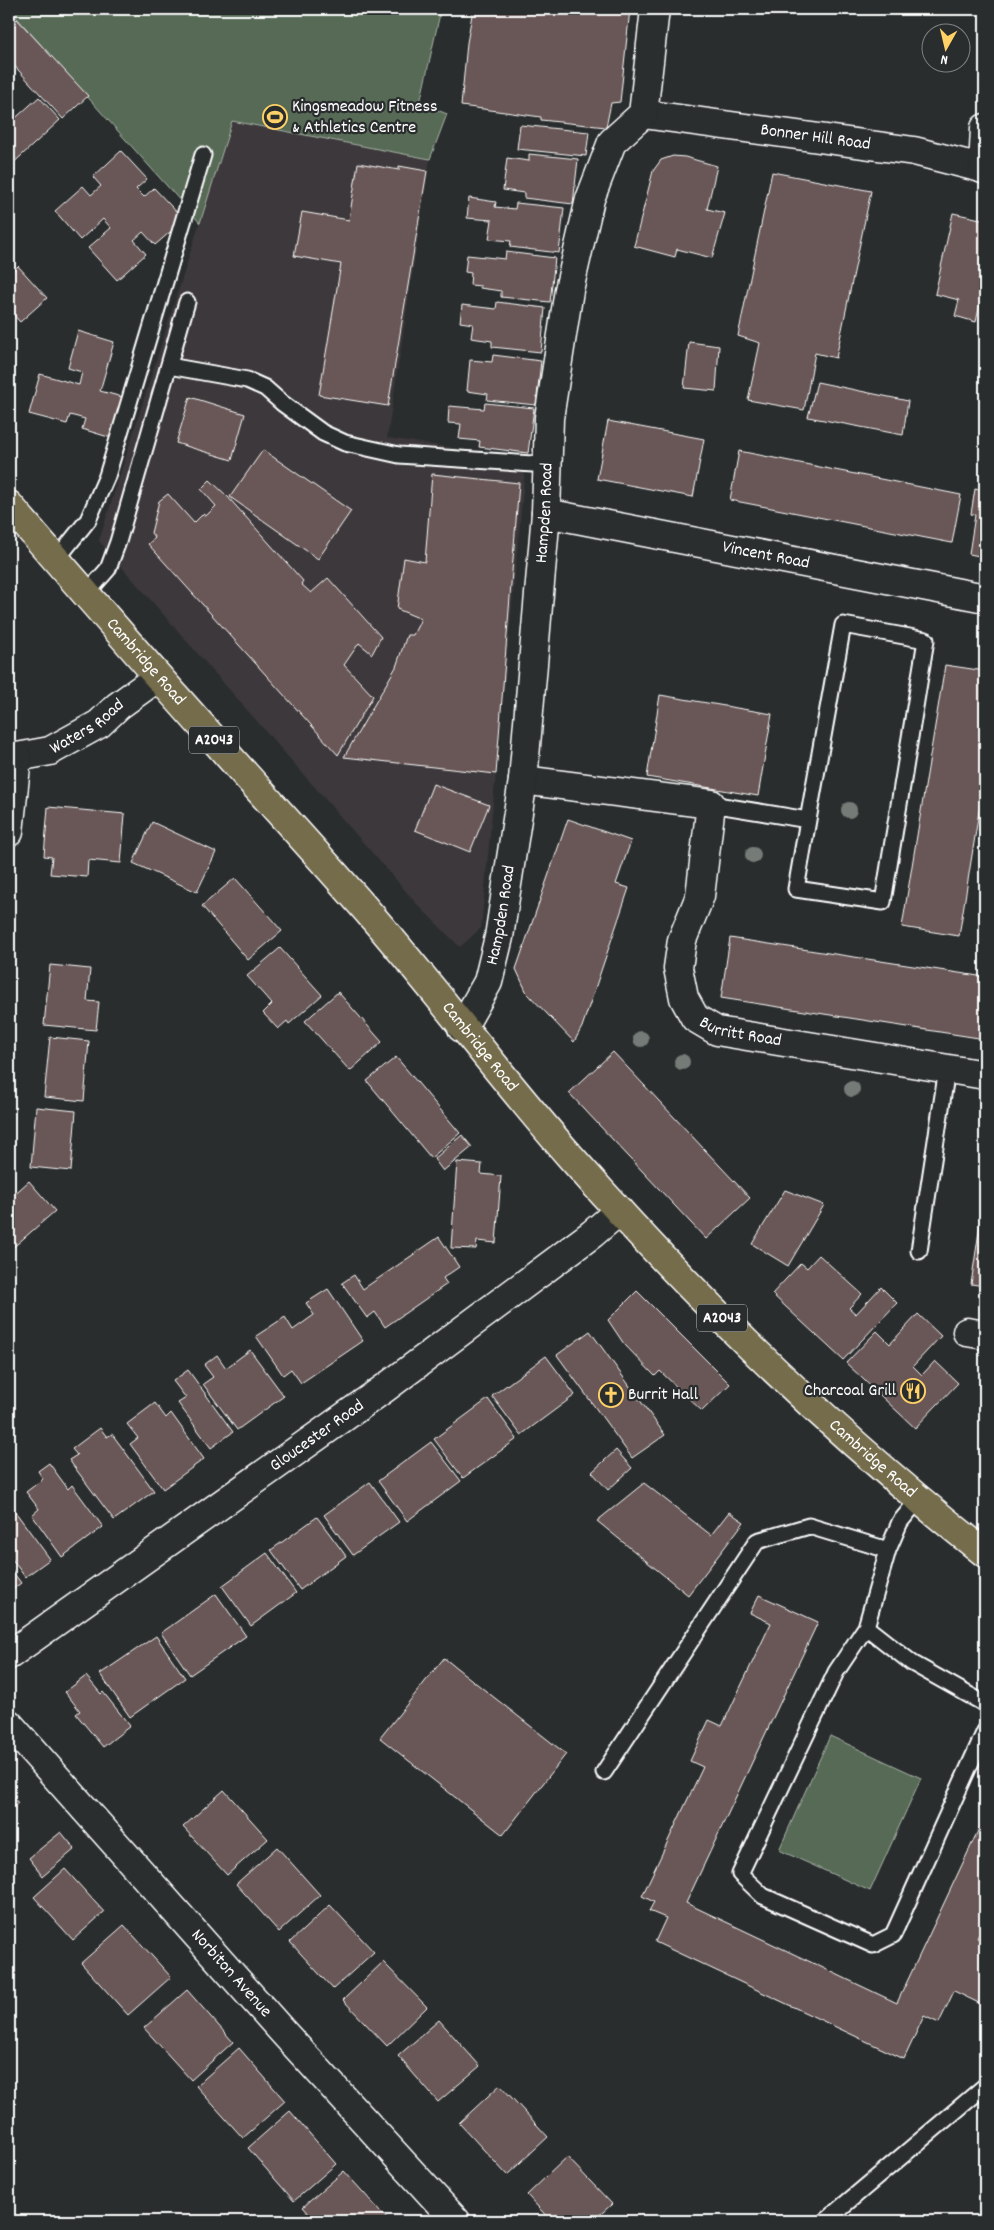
<svg xmlns="http://www.w3.org/2000/svg" width="994" height="2230" viewBox="0 0 994 2230" font-family="Dekko,sans-serif">
  <style>
    .built { fill: #3d393a }
    .green { fill: #566a55; stroke: #aab4aa }
    .building { fill: #695656; stroke: #fff }
    .lines { fill: none; stroke-linecap: round; stroke-linejoin: round }
    .lane-casing { stroke: #fff; stroke-width: 19 }
    .street-casing { stroke: #fff; stroke-width: 31 }
    .secondary-casing { stroke: #fff; stroke-width: 31 }
    .primary-casing { stroke: #fff; stroke-width: 31 }
    .lane { stroke: #2a2d2e; stroke-width: 15 }
    .street { stroke: #2a2d2e; stroke-width: 28 }
    .secondary { stroke: #2a2d2e; stroke-width: 28 }
    .primary { stroke: #746c4b; stroke-width: 28 }
    .tree { fill: #757c77 }
    .labels { text-anchor: middle; dominant-baseline: central; stroke-width: 4.5; stroke-linejoin: round; paint-order: stroke }
    .shield { fill: #2a2d2e; stroke: #bfc0c0; stroke-width: 1 }
    .shield-label { font-size: 16px; font-weight: bold; fill: #fff }
    .poi-label { font-size: 18px; fill: #fff; stroke: #2a2d2e; text-anchor: start }
    .street-label { font-size: 18px; fill: #fff; stroke: #2a2d2e }
  </style>
  <rect width="100%" height="100%" fill="#2a2d2e"/>
  <filter id="ink" filterUnits="userSpaceOnUse"><feTurbulence type="fractalNoise" baseFrequency=".02" numOctaves="2"/><feDisplacementMap in="SourceGraphic" scale="10" xChannelSelector="R" yChannelSelector="G"/><feConvolveMatrix kernelMatrix="1 2 1 2 8 2 1 2 1" color-interpolation-filters="sRGB"/></filter>
  <g filter="url(#ink)">
    <path class="built" d="M232,121L430,159L387,438L526,459L481,928L460,947L417,904L99,541Z"/>
    <path class="green" d="M9,9H441L420,103L447,114L430,159L232,121L200,223Z
      M830,1736L921,1778L870,1891L779,1850Z"/>
    <path class="building" d="M473,9H630L620,102L611,103L606,127L541,120V117L461,106L467,43Z
      M17,19L88,96L63,119L9,60V27Z
      M39,97L60,120L9,167V124Z
      M520,125L589,132L586,156L517,149Z
      M121,151L147,179L136,189L144,197L154,188L184,220L155,245L143,232L134,240L146,254L117,280L88,248L111,228L103,219L80,240L55,211L83,186L91,195L101,186L93,177Z
      M529,154L578,159L573,204L524,198V193L503,190L507,158L529,161Z
      M673,156L685,157L717,166L707,209L725,213L712,258L677,249L675,257L634,246L653,171L661,160Z
      M358,163L399,170V166L427,171L388,406L319,395L341,264L294,256L302,212L349,220Z
      M772,172L871,191L836,358L815,353L804,410L748,400L760,343L738,336Z
      M469,198L496,202L495,207L515,209L516,203L564,208L559,253L510,247L511,241L489,239L492,220L467,218Z
      M953,213L985,220V306L980,304L976,322L955,316L959,300L935,294Z
      M506,252L555,258L550,302L501,297V291L480,288L481,286L470,285L471,273L465,272L467,255L505,259Z
      M18,266L47,298L20,322L9,310V275Z
      M497,302L545,308L541,352L492,347V341L471,338L473,324L460,322L462,305L496,309Z
      M78,331L114,342L100,391L126,398L115,439L82,429L85,419L70,415L67,424L29,414L40,374L79,385L82,372L68,368Z
      M689,342L719,346L716,391L684,388Z
      M493,355L541,361L536,405L487,400L488,394L467,391L470,360L492,362Z
      M817,382L908,401L903,435L808,417Z
      M190,397L245,414L232,460L176,443Z
      M485,403L534,408L528,453L479,447L480,441L459,439L461,424L448,423L449,406L484,409Z
      M608,421L704,439L693,497L597,479Z
      M263,450L351,511L318,559L230,497Z
      M739,451L961,495L952,543L730,500Z
      M432,474L519,483L496,774L344,757L396,667L407,635H413L421,619L397,609L404,558L425,562Z
      M210,480L227,496L303,581L301,584L311,593L328,578L381,637L372,654L359,643L344,665L373,696L338,755L148,544L155,538L151,533L159,501L168,494L194,523L203,514L206,516L216,506L201,489Z
      M975,489L985,491V557L969,554L975,515L971,514Z
      M945,665L985,671V774L959,936L902,927Z
      M660,695L772,714L758,796L647,777Z
      M433,784L489,805L470,852L415,830Z
      M48,807L125,814L121,863L88,860L87,877L50,874L52,857L44,856Z
      M568,819L631,841L616,884L629,888L582,1027L574,1042L527,993L516,969Z
      M152,822L216,852L197,892L133,863Z
      M235,878L282,931L248,960L202,906Z
      M730,938L985,977V1039L721,998Z
      M280,948L322,995L289,1024L287,1021L278,1029L263,1013L272,1004L247,976Z
      M50,965L90,969L87,1001L99,1002L96,1030L44,1025Z
      M338,992L382,1042L350,1071L305,1021Z
      M50,1037L89,1041L84,1101L44,1097Z
      M613,1052L750,1198L706,1239L569,1093Z
      M396,1057L460,1133L431,1158L367,1081Z
      M36,1107L76,1111L71,1171L31,1167Z
      M462,1135L472,1147L443,1171L434,1159Z
      M457,1162L482,1164L481,1174L501,1176L496,1243L477,1241L476,1249L451,1248Z
      M29,1181L55,1211L9,1251V1199Z
      M785,1190L824,1205L788,1266L752,1244Z
      M983,1205H985V1286L971,1284Z
      M439,1237L459,1267L443,1278L447,1284L385,1327L375,1312L367,1318L342,1283L354,1275L363,1289Z
      M819,1255L862,1294L849,1308L856,1314L881,1287L897,1303L843,1360L772,1294L801,1263L807,1268Z
      M328,1289L363,1341L301,1383L291,1369L283,1375L256,1336L285,1317L293,1330L314,1315L306,1303Z
      M637,1291L730,1384L702,1411L660,1371L655,1376L624,1344L608,1320Z
      M918,1314L941,1336L913,1366L922,1375L935,1361L958,1383L915,1428L846,1363L877,1331L890,1344Z
      M590,1331L665,1435L632,1458L557,1355Z
      M250,1350L284,1396L237,1430L203,1384L213,1377L204,1365L217,1355L226,1368Z
      M546,1356L575,1395L521,1435L492,1396Z
      M188,1370L233,1432L211,1448L178,1403L186,1398L173,1381Z
      M488,1399L517,1439L463,1478L434,1439Z
      M155,1403L166,1418L171,1413L204,1459L163,1489L130,1444L138,1438L127,1424Z
      M100,1428L107,1437L112,1434L154,1491L114,1520L69,1460L77,1455L72,1449Z
      M431,1442L461,1481L407,1521L378,1481Z
      M616,1450L632,1468L608,1490L592,1472Z
      M49,1463L68,1489L72,1485L103,1527L62,1557L32,1515L39,1509L26,1492L43,1479L38,1471Z
      M370,1482L399,1522L353,1555L324,1515Z
      M644,1483L711,1535L729,1512L744,1522L688,1595L597,1521Z
      M11,1506L50,1559L25,1577L9,1555V1508Z
      M317,1517L346,1556L300,1590L271,1550Z
      M267,1553L296,1593L251,1626L222,1586Z
      M9,1567L21,1583L9,1592Z
      M216,1594L246,1636L190,1675L161,1633Z
      M759,1595L818,1622L686,1903L897,2003L985,1816V1922L977,1938L985,1942V2006L954,1991L939,2023L924,2016L904,2059L655,1942L666,1918L649,1911L654,1902L642,1896L703,1767L690,1761L709,1720L722,1726L771,1623L750,1613Z
      M156,1636L185,1678L130,1717L100,1674Z
      M444,1658L566,1754L503,1835L380,1738Z
      M86,1676L101,1694L103,1692L130,1726L103,1747L76,1714L80,1711L65,1692Z
      M224,1790L268,1839L227,1875L183,1827Z
      M9,1792L18,1803L9,1810Z
      M61,1832L75,1849L43,1876L29,1858Z
      M277,1847L320,1895L279,1932L236,1884Z
      M65,1869L104,1912L73,1940L34,1897Z
      M330,1905L374,1952L333,1989L290,1942Z
      M124,1925L171,1977L128,2015L81,1963Z
      M383,1962L427,2007L387,2046L343,2000Z
      M187,1990L233,2042L191,2080L144,2028Z
      M439,2020L480,2066L438,2102L398,2056Z
      M239,2048L285,2101L243,2138L196,2086Z
      M500,2085L548,2137L507,2175L459,2123Z
      M290,2111L336,2164L294,2201L248,2148Z
      M567,2157L612,2204L593,2221H551L527,2195Z
      M344,2171L389,2221H316L303,2207Z"/>
    <g class="lines">
      <defs>
        <path id="lane" d="M169,366L247,380L265,388L282,403L323,433L345,443L399,455L548,465
          M56,560L88,520L107,476L203,155
          M86,594L108,569L118,542L187,302
          M711,804L808,820L843,625L926,640L883,902L796,889L808,820
          M919,1251L947,1069
          M918,1500L900,1522L888,1550L866,1627L912,1663L985,1704
          M866,1627L836,1672L740,1874L763,1896L873,1945L893,1935L985,1731
          M604,1772L757,1541L809,1526L888,1550
          M825,2221L985,2086"/>
        <g id="street">
          <path id="s1" d="M643,114L914,151L985,169"/>
          <path d="M983,169L985,128"/>
          <path id="s2" d="M546,513L985,598"/>
          <path id="s3" d="M9,756L17,757L50,751L99,724L118,706L158,677"/>
          <path id="s4" d="M523,780L711,804L700,896L682,940L678,968L684,998L695,1018L717,1031L985,1075"/>
          <path d="M9,832L17,757"/>
          <path id="s5" d="M462,1028L488,982L499,937L523,780L546,513L549,418L569,290L590,199L612,142L643,114L655,9"/>
          <path d="M967,1332L985,1335"/>
          <path id="s6" d="M9,1724L283,2032L456,2221"/>
        </g>
        <g id="secondary">
          <path id="s7" d="M9,1655L385,1388L592,1234L619,1211"/>
        </g>
        <g id="primary">
          <path id="s8" d="M9,505C78,585 147,665 218,744C272,805 328,865 381,927C445,1002 504,1081 569,1155C696,1300 834,1434 985,1553"/>
        </g>
      </defs>
      <use href="#lane" class="lane-casing"/>
      <use href="#street" class="street-casing"/>
      <use href="#secondary" class="secondary-casing"/>
      <use href="#primary" class="primary-casing"/>
      <use href="#lane" class="lane"/>
      <use href="#street" class="street"/>
      <use href="#secondary" class="secondary"/>
      <use href="#primary" class="primary"/>
    </g>
    <g class="tree">
      <circle cx="849" cy="810" r="8"/>
      <circle cx="753" cy="855" r="8"/>
      <circle cx="641" cy="1039" r="8"/>
      <circle cx="682" cy="1062" r="8"/>
      <circle cx="852" cy="1089" r="8"/>
    </g>
  </g>
  <defs>
    <symbol id="stadium-ring" viewBox="-11 -11 22 22"><circle r="9.5" fill="#2a2d2e" stroke="#ffd166" stroke-width="1.5"/><path d="M0-5a6.5 5 0 1 0 0 10a6.5 5 0 1 0 0-10ZM-3.5-1.8h7v3.6h-7Z" fill="#ffd166"/></symbol>
    <symbol id="restaurant-ring" viewBox="-11 -11 22 22"><circle r="9.5" fill="#2a2d2e" stroke="#ffd166" stroke-width="1.5"/><path d="M-5-6h1v4h1v-4h1v4h1v-4h1v5L-1.5 .5V6h-2V.5L-5-1ZM5-6V6H3V1.5H1.5Q1.5-4 5-6Z" fill="#ffd166"/></symbol>
    <symbol id="church-ring" viewBox="-11 -11 22 22"><circle r="9.5" fill="#2a2d2e" stroke="#ffd166" stroke-width="1.5"/><path d="M-1.2-6h2.4v3.5h3.3v2.4h-3.3V6h-2.4V-.1h-3.3v-2.4h3.3Z" fill="#ffd166"/></symbol>
  </defs>
  <g fill-rule="evenodd">
    <use href="#stadium-ring" x="261" y="103" width="28" height="28"/>
    <use href="#restaurant-ring" x="899" y="1377" width="28" height="28"/>
    <use href="#church-ring" x="597" y="1381" width="28" height="28"/>
  </g>
  <g class="labels">
    <g class="shield">
      <rect x="189" y="726.5" width="50" height="27" rx="4"/>
      <rect x="697" y="1304.5" width="50" height="27" rx="4"/>
    </g>
    <g class="shield-label">
      <text x="214" y="740">A2043</text>
      <text x="722" y="1318">A2043</text>
    </g>
    <g class="poi-label">
      <text x="292" y="107">Kingsmeadow Fitness<tspan x="292" dy="21">&amp; Athletics Centre</tspan></text>
      <text x="896" y="1391" text-anchor="end">Charcoal Grill</text>
      <text x="628" y="1395">Burrit Hall</text>
    </g>
    <g class="street-label">
      <text stroke="none"><textPath href="#s1" startOffset="174">Bonner Hill Road</textPath></text>
      <text stroke="none"><textPath href="#s5" startOffset="526">Hampden Road</textPath></text>
      <text stroke="none"><textPath href="#s2" startOffset="224">Vincent Road</textPath></text>
      <text stroke="none"><textPath href="#s8" startOffset="208">Cambridge Road</textPath></text>
      <text stroke="none"><textPath href="#s3" startOffset="86">Waters Road</textPath></text>
      <text stroke="none"><textPath href="#s5" startOffset="121">Hampden Road</textPath></text>
      <text stroke="none"><textPath href="#s4" startOffset="460">Burritt Road</textPath></text>
      <text stroke="none"><textPath href="#s8" startOffset="718">Cambridge Road</textPath></text>
      <text stroke="none"><textPath href="#s7" startOffset="378">Gloucester Road</textPath></text>
      <text stroke="none"><textPath href="#s8" startOffset="1288">Cambridge Road</textPath></text>
      <text stroke="none"><textPath href="#s6" startOffset="334">Norbiton Avenue</textPath></text>
    </g>
  </g>
  <rect width="994" height="2230" fill="none" stroke="#2a2d2e" stroke-width="30"/>
  <rect x="15" y="15" width="964" height="2200" fill="none" stroke="#fff" stroke-width="2" filter="url(#ink)"/>
  <g transform="translate(946 48) rotate(188)"><circle r="24" fill="#2a2d2e" stroke="#7f8182"/>
  <path d="M0-4L9 19L0 12L-9 19Z" fill="#ffd166"/>
  <text y="-8" font-size="14" font-weight="bold" text-anchor="middle" fill="#ffffff">N</text>
  </g>
</svg>
